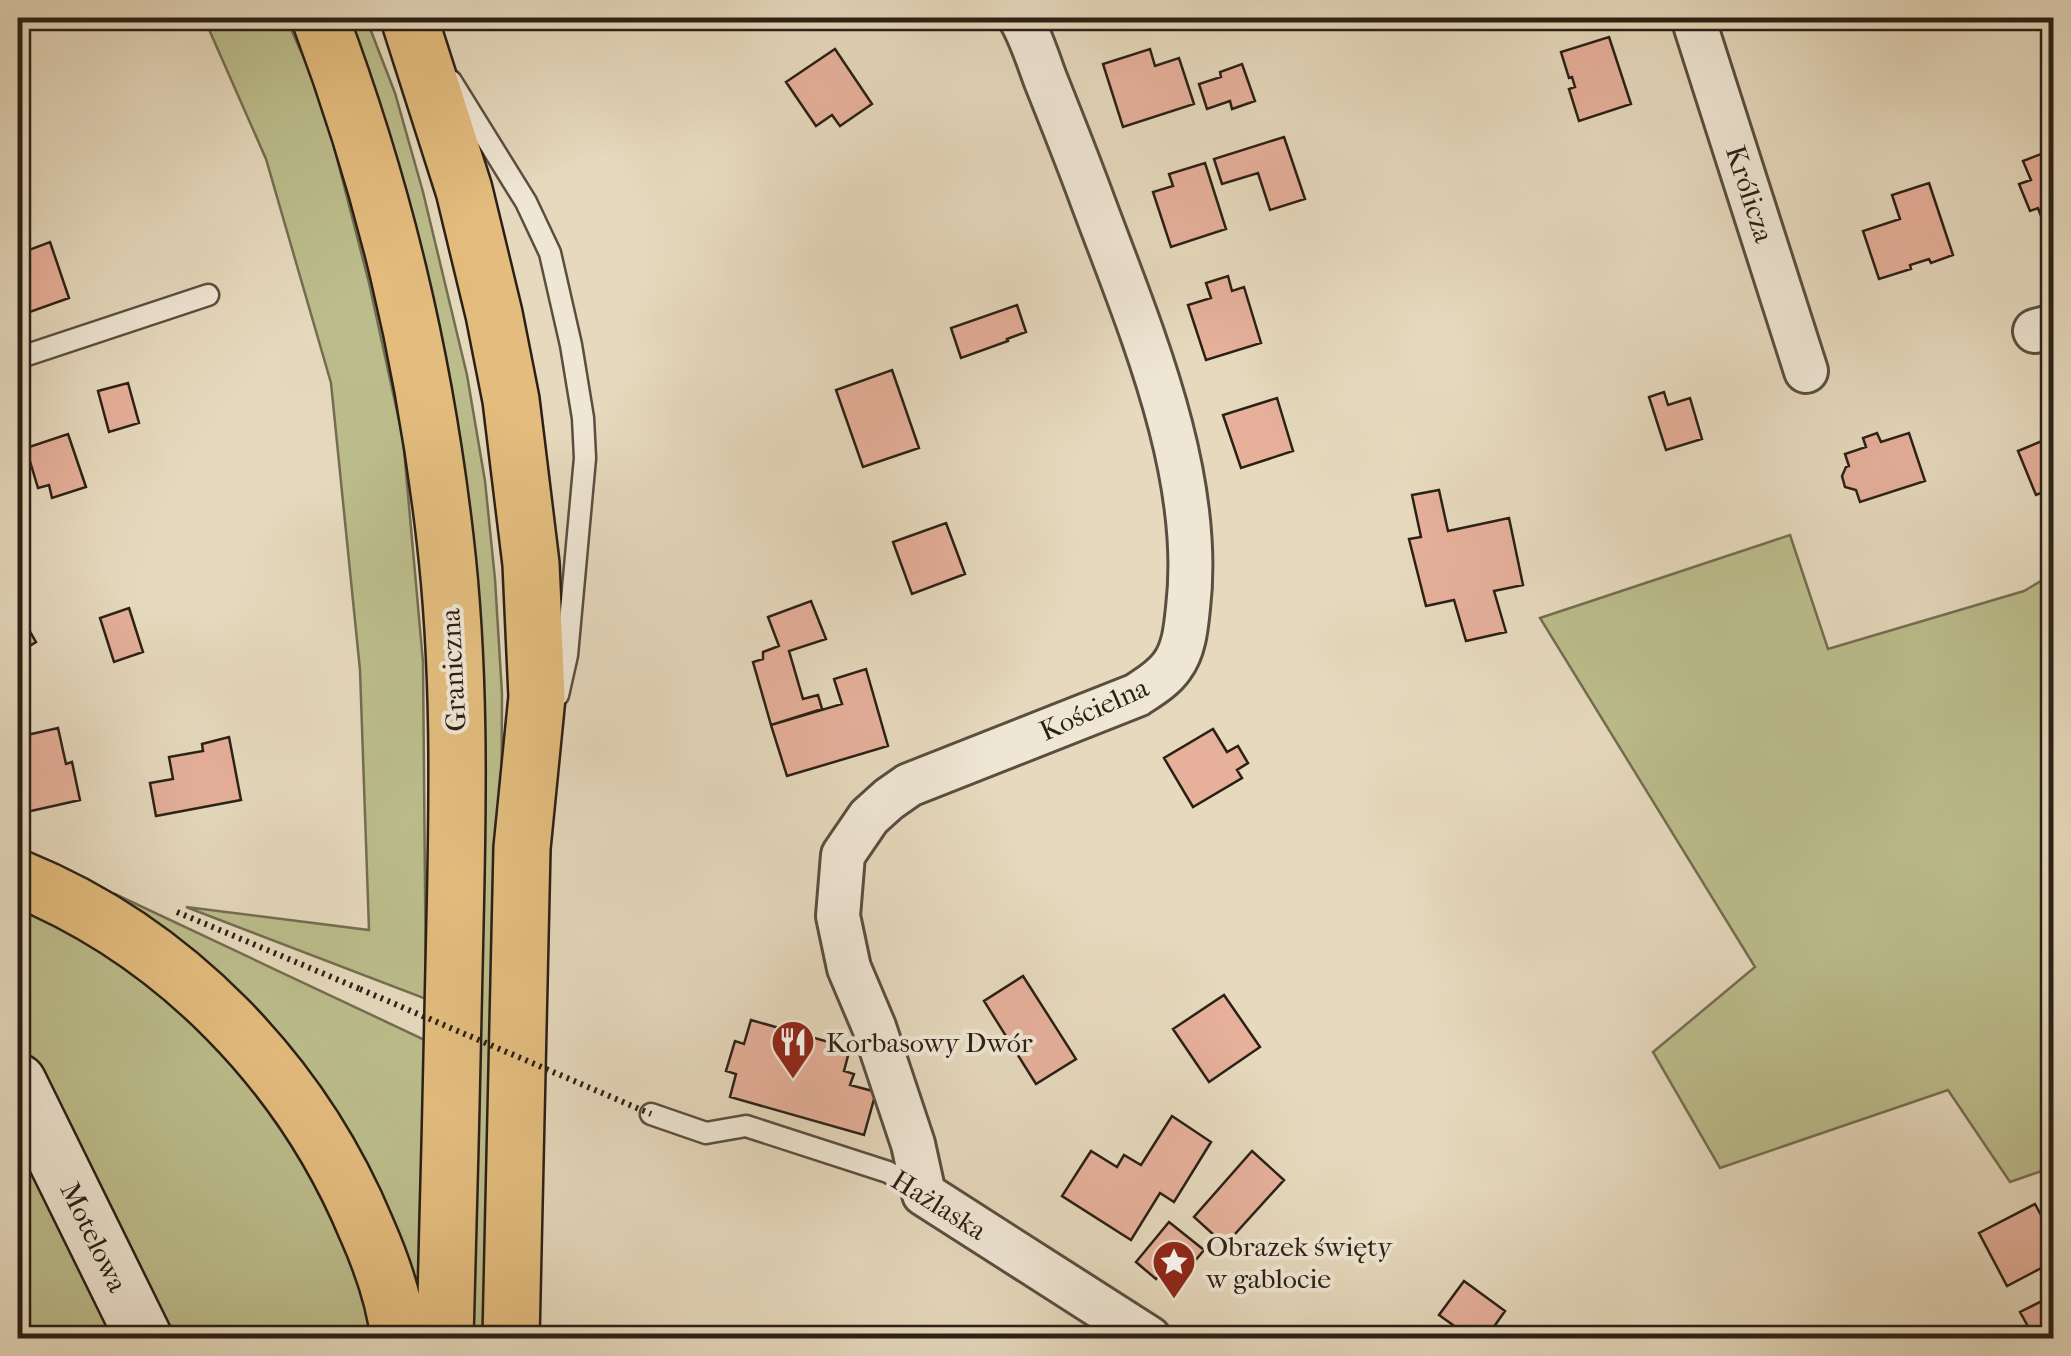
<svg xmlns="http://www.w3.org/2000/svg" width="2071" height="1356" viewBox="0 0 2071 1356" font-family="'IM FELL French Canon',serif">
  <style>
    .green { fill: #bcbd8c; stroke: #736e51; stroke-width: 2.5 }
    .building { fill: #e6b09b; stroke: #2a2016; stroke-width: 2.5 }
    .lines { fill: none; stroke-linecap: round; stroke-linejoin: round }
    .lane-casing { stroke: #594e40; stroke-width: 25 }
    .street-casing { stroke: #594e40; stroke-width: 48 }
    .secondary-casing { stroke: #2a2016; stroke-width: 60 }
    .highway-casing { stroke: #2a2016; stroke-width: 60 }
    .path { stroke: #2a2016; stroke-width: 6; stroke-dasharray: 2.5 5; stroke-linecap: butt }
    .lane { stroke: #efe6d4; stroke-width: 20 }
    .street { stroke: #efe6d4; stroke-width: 42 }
    .secondary { stroke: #efe6d4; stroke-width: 55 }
    .highway { stroke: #e3bc7e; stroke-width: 55 }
    .path-bridge { stroke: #2a2016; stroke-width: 6; stroke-dasharray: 2.5 5; stroke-linecap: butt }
    .labels { text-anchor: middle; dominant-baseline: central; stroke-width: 8; stroke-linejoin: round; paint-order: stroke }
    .street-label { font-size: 28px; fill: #2a2016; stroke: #efe6d4 }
    .poi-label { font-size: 28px; fill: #2a2016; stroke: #efe6d4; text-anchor: start }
  </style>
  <rect width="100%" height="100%" fill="#e6d9bd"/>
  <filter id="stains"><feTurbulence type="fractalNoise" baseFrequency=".002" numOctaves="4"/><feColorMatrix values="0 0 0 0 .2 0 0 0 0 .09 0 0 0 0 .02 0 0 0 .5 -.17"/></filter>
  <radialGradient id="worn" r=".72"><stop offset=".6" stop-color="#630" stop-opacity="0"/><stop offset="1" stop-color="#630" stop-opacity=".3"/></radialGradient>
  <path class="green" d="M204,18H286L321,96L369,283L403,439L423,662L426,999L186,907L369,930L360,670L331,383L266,159Z
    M344,18H366L395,93L423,192L467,375L485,481L495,579L502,694L501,884L492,1338H470L482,888Z
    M1790,535L1828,649L2024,591L2053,574V1167L2010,1182L1948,1090L1720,1168L1653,1052L1755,967L1540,618Z
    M76,887L115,894L429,1042L420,1319L375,1192Z
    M18,905L146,975L248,1064L313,1171L368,1300L375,1338H164L18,1048Z
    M18,1137L112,1338H18Z"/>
  <path class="building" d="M1609,37L1631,104L1579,121L1569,89L1575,87L1572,77L1569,78L1561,52Z
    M835,49L872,104L840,126L832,115L816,126L786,82Z
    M1150,49L1155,66L1179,58L1194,104L1123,127L1103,64Z
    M1242,64L1255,101L1232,109L1230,101L1207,109L1199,84L1221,77L1220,72Z
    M1284,137L1305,199L1270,210L1258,173L1222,184L1214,159Z
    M2054,149V226L2046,229L2038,208L2030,211L2019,184L2031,180L2023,161Z
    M1205,163L1226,229L1171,247L1153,192L1173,186L1169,174Z
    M1929,183L1953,255L1931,263L1929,259L1910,265L1911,269L1879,279L1863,231L1900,219L1892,195Z
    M50,242L69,298L27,313L22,301L18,303V254Z
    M1228,276L1232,291L1244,287L1261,343L1206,360L1188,305L1211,298L1206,283Z
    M1017,305L1026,332L1007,339L1008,341L961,358L951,328Z
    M892,370L919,448L863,467L836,390Z
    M128,383L139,423L109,432L98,391Z
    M1664,392L1668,405L1690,398L1702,439L1666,450L1649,397Z
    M1277,398L1293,451L1241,468L1223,415Z
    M1877,433L1881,442L1909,433L1925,481L1860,502L1856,490L1845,487L1842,476L1846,467L1849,466L1845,454L1866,447L1863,438Z
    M68,434L86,487L52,498L49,485L38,488L26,448Z
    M2054,436V488L2036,495L2018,451Z
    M1439,490L1448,531L1509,518L1523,585L1494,591L1506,632L1466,641L1454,600L1426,606L1409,539L1421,537L1412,495Z
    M946,523L965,574L912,594L893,542Z
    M811,601L826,639L789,651L803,699L818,695L822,709L771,725L753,662L763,659V652L779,646L768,617Z
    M129,608L143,652L114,662L100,618Z
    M18,611L36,642L18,653Z
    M866,669L888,746L787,776L771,725L842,704L834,679Z
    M58,728L66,764L72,762L80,800L22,813L18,791V737Z
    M1213,729L1227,752L1238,746L1248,763L1237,770L1242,778L1193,807L1164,758Z
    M229,737L241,800L156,816L150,783L173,779L169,757L203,751L202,744Z
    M1023,976L1076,1059L1036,1084L984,1001Z
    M1224,995L1260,1047L1209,1082L1173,1029Z
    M751,1020L850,1048L844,1071L854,1074L850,1085L876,1092L864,1135L730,1097L736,1074L726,1071L735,1041L744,1044Z
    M1172,1116L1211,1142L1174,1202L1160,1193L1131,1240L1062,1196L1091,1151L1117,1167L1124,1155L1141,1165Z
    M1252,1151L1284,1180L1225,1245L1194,1217Z
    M2035,1204L2054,1239V1245L2044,1250L2051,1263L2007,1286L1979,1233Z
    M1169,1222L1204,1250L1180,1279L1166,1267L1156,1279L1136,1262Z
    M1464,1281L1505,1311L1486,1338H1471L1439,1315Z
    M2054,1295V1327L2034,1337L2020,1312Z"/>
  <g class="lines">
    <defs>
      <path id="lane" d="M451,81L526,202L550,253L571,345L583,418L585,458L567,655L558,695
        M18,358L208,295
        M651,1114L706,1133L746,1126L888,1172L923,1193"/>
      <path id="street" d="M1020,18C1031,36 1038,60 1046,81C1062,121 1078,161 1093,202C1139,326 1204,474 1188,608C1186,628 1184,650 1172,666C1163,679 1149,687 1137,695L909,785L889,799L869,817L843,855L838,916L849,968L874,1027L913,1144L924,1194L1149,1338
        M1693,18L1806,371
        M2035,331L2054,326"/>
      <path id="secondary" d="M18,1082L144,1338"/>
      <path id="highway" d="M320,18C384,189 424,356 445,538C460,665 458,795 455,923C452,1061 449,1200 445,1338
        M409,18L464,190L494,314L511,400L531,564L537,697L522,848L511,1338
        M18,878C175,942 302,1073 367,1230C382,1264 395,1301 399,1338"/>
    </defs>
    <use href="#lane" class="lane-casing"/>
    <use href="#street" class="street-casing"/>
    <use href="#secondary" class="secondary-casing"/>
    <use href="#highway" class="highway-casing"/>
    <path class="path" d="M177,912L360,989"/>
    <use href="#lane" class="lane"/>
    <use href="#street" class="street"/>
    <use href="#secondary" class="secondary"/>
    <use href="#highway" class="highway"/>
    <path class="path-bridge" d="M360,989L651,1114"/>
  </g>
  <defs>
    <symbol id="restaurant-pin" viewBox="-11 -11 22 30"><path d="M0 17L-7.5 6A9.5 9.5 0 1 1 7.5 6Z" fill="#8f2418" stroke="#efe6d4"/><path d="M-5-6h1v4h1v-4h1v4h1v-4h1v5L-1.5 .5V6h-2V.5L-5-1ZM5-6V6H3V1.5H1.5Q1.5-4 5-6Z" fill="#fff"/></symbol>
    <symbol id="sight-pin" viewBox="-11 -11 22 30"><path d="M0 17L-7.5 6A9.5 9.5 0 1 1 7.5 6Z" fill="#8f2418" stroke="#efe6d4"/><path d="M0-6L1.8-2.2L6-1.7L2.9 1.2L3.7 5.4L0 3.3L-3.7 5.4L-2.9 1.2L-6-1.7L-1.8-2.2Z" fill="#fff"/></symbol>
  </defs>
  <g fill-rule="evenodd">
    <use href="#restaurant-pin" x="768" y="1017" width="50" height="68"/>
    <use href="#sight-pin" x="1149" y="1237" width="50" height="68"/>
  </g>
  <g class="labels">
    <g class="street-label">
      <text transform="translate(1750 194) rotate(72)">Królicza</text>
      <text transform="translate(453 670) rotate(-93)">Graniczna</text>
      <text transform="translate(1094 709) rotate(-24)">Kościelna</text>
      <text transform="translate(939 1205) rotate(32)">Hażlaska</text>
      <text transform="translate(94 1237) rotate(64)">Motelowa</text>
    </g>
    <g class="poi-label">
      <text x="826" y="1042">Korbasowy Dwór</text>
      <text x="1206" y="1246">Obrazek święty<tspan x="1206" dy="32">w gablocie</tspan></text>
    </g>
  </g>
  <rect width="2071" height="1356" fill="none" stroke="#e6d9bd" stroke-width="60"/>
  <rect x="20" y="20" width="2031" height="1316" fill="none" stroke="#2a2016" stroke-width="5"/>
  <rect x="30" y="30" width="2011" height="1296" fill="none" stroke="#2a2016" stroke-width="2.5"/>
  <rect width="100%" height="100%" filter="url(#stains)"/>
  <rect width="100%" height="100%" fill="url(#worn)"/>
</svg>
